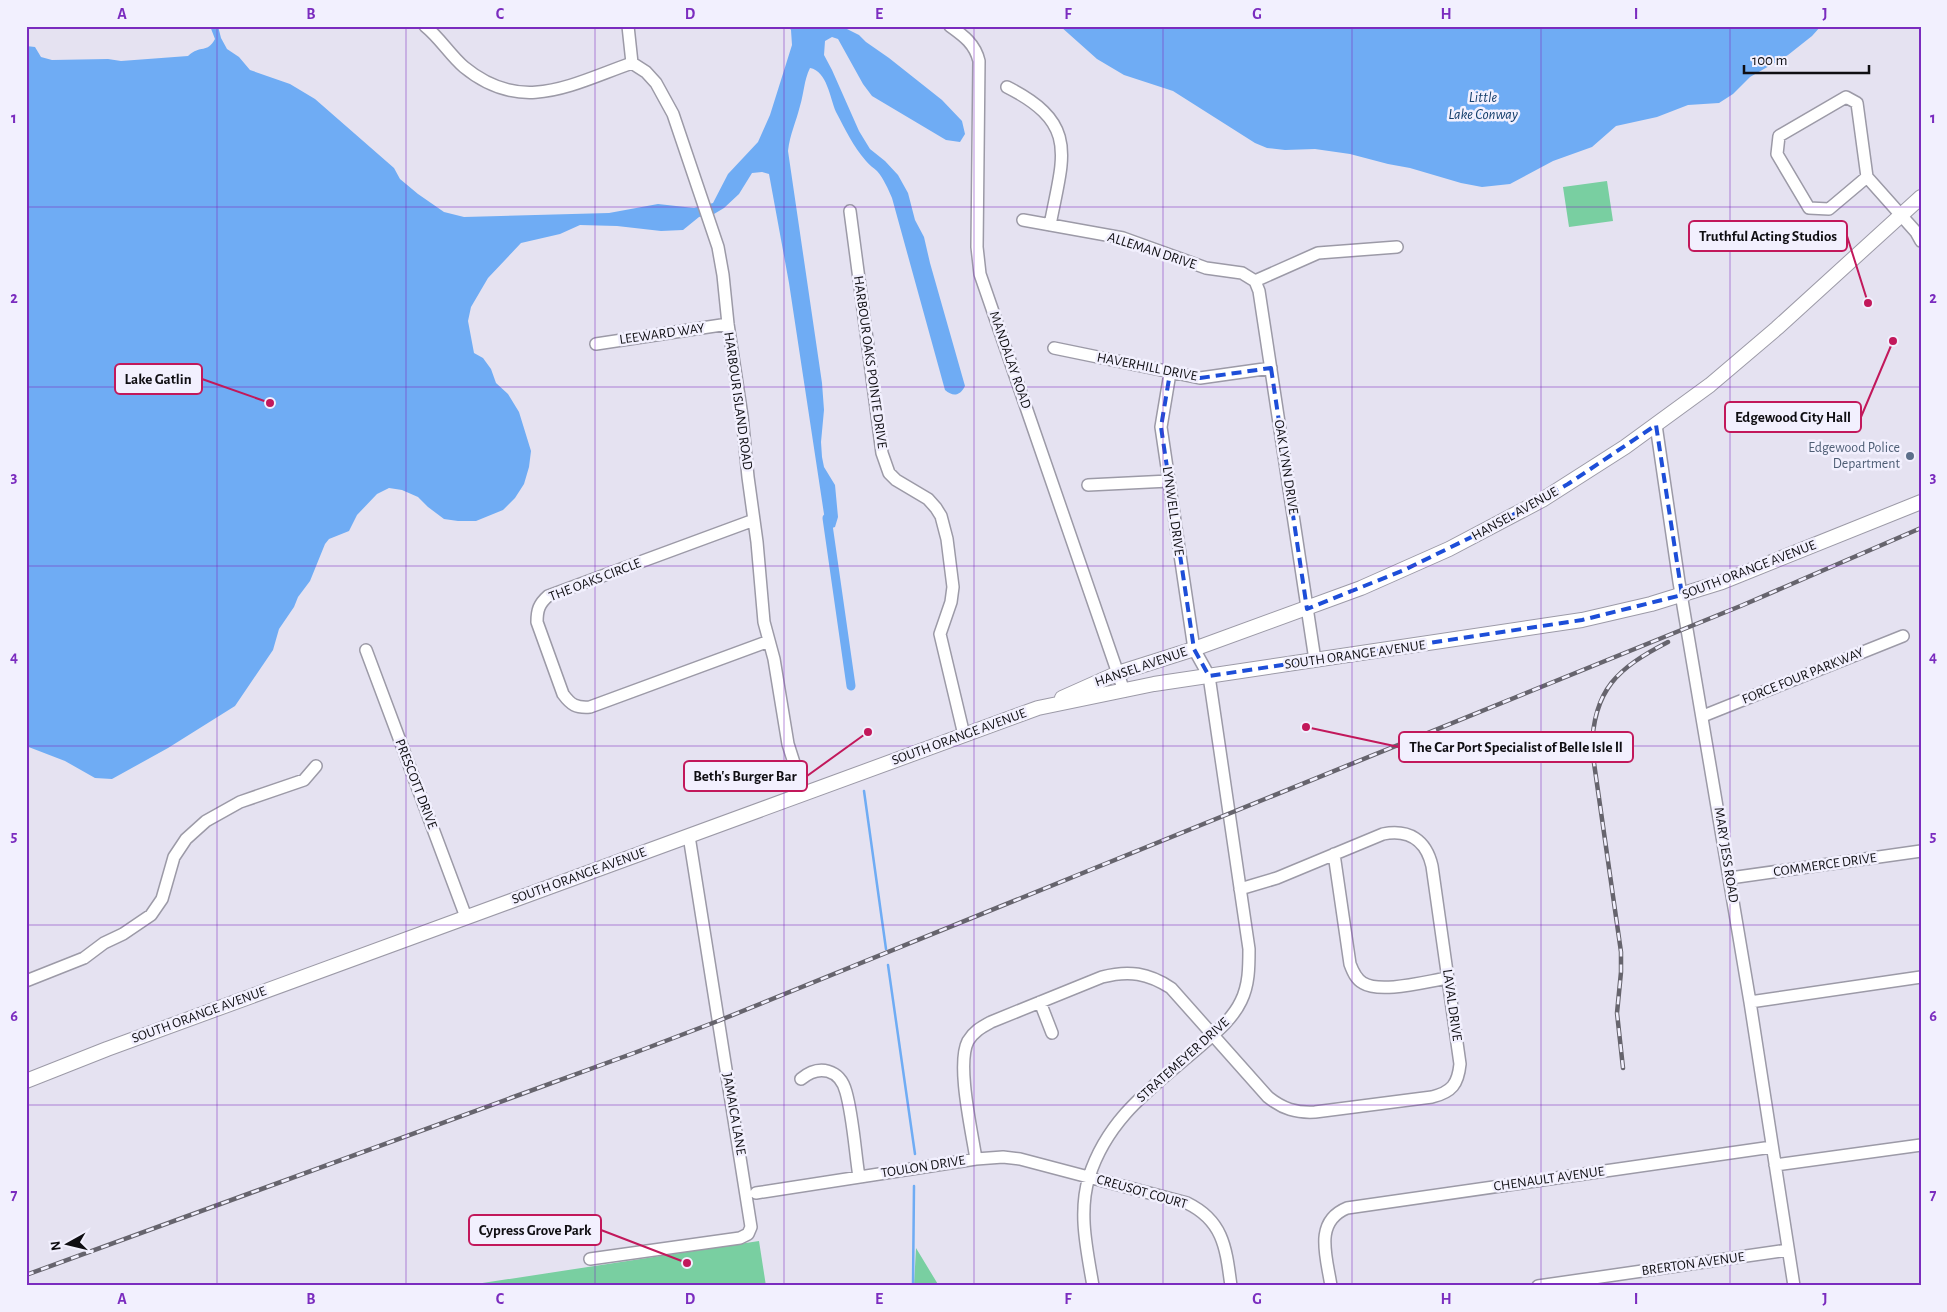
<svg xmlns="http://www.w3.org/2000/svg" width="1947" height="1312" viewBox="0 0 1947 1312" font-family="'Alegreya Sans',sans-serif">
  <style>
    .green { fill: #79cfa1 }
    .water { fill: #6facf4 }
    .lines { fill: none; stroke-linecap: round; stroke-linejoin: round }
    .stream { stroke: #6facf4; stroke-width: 2.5 }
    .canal { stroke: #6facf4; stroke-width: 9 }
    .minor-casing { stroke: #9c9aa7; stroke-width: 14 }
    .major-casing { stroke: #9c9aa7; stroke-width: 16 }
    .minor { stroke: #fff; stroke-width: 11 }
    .major { stroke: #fff; stroke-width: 14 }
    .rail-casing { stroke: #66646d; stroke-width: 4.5 }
    .rail { stroke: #f2f0fe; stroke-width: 2.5; stroke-dasharray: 8; stroke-linecap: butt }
    .marked { fill: none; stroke: #1d4ed8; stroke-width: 4; stroke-dasharray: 10 6; stroke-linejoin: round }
    .grid { fill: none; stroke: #7b2cbf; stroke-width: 1; stroke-opacity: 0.55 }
    .service-dot { fill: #5c6f8a; stroke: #f2f0fe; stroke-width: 2 }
    .labels { text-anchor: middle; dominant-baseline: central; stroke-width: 5; stroke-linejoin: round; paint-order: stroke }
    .street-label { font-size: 14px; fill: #0f0e12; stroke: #f2f0fe }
    .service-label { font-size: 14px; fill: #4e5e75; stroke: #f2f0fe; text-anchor: end }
    .water-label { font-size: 15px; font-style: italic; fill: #143e6b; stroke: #f2f0fe }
    .leader { fill: none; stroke: #c2185b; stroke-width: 2 }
    .callout-dot { fill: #c2185b; stroke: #f2f0fe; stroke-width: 2 }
    .callout { fill: #f2f0fe; stroke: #c2185b; stroke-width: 2 }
    .callout-label { font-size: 15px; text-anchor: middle; font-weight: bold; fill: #0f0e12 }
    .neatline { fill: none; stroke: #7b2cbf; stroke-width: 2 }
    .grid-label { font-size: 16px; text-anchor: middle; font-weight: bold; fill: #7b2cbf }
  </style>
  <rect width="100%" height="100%" fill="#e5e2f1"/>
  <path class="green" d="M1607,181L1613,221L1569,227L1563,187Z
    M759,1241L766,1286H463Z
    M916,1248L939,1286H914Z"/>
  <path class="water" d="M210,26H218L221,38L227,49L239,57L250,70L290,84L315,99L394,168L400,179L418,194L444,212L464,217L609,213L658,204L694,208L713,203L728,174L758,142L770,115L792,45L791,30L788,26H841L859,35L866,42L889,58L942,100L962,121L965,134L960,142L946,140L872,96L863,84L838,39L832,37L825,41L824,55L832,70L859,131L870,149L885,161L898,175L908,193L915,220L924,237L930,263L965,386C960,396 953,397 945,390L892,198C888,189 884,179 877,171C874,168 869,165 866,161C853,146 845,129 836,112C830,98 827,71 810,68C804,80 804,93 800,106C796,122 790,134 788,151L822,383L824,410L821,442L822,457L824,467L835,485L838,517L835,527L829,529L824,514L789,283L769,174L762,172L752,173L739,194L724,208L714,214L699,217L683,230L661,231L617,226L580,225L560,234L521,243L488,278L471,307L468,321L474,353L483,358L491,369L496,383L508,394L519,412L531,451L529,467L524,484L515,498L503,510L476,521H458L444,519L428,507L418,497L402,490L389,488L377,494L357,515L349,531L329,539L325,544L310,581L298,597L294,607L279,629L273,650L235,706L168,748L112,779L95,778L65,761L26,746V46L35,47L41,57L52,60L108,59L121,61L188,56C201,44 207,54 215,39Z
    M1060,26H1821L1812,36L1788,55L1750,77L1733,94L1719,103L1688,105L1657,117L1616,126L1592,147L1553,161L1510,184L1482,187L1461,183L1410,168L1388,164L1350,154L1315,149L1285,150L1267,148L1255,143L1173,91L1124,75L1097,59Z"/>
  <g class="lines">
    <path class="stream" d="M864,791L886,949
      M888,965L915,1154
      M913,1286L914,1186"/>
    <path class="canal" d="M827,518L851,686"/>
    <defs>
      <path id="minor" d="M425,26C440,38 450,55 464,67C522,115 572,84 632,63
        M628,26L632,63
        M950,26C964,36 975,44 979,61L977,247L980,274L1124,691
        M632,63L646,72L656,83L673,114L718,247L723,275L728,324L742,416L748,477L757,542L764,622L774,659L788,744L804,794
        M1007,87C1080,124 1063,156 1050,225
        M1846,97L1857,103L1867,177L1829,209L1809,208L1777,154L1779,136Z
        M1867,177L1916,232L1921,241
        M850,211L882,453L889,473L896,480L928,499L936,508L941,516L947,539L953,587L951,602L940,634L964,735
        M1023,220L1123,238L1206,268L1242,273L1255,281L1259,291L1315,660
        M1255,281L1318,253L1397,247
        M596,344L728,324
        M1054,348L1200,378L1271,368
        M1656,425L1679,582L1750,1002L1794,1286
        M1088,485L1169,481
        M754,520L548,596C539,604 537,610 537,622L563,694C571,705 576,708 590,707L769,641
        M366,650L466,917
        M1703,716L1903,636
        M1334,854L1350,964C1353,972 1356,979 1363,983C1381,994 1427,981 1448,978
        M1730,878L1921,851
        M26,981L84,958L104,943L123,934L151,915L162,899L174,857L186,839L206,821L240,802L304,780L316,766
        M1040,1002L1052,1033
        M1750,1002L1921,977
        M801,1079C819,1064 840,1069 846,1092C853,1117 855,1151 859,1177
        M976,1159C972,1132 956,1064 968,1041C974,1031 982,1027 991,1022L1102,977C1129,970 1148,973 1171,988L1268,1097C1283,1109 1296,1113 1315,1112L1432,1097C1452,1092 1458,1084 1460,1064L1432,866C1426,840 1409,829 1383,834L1277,878L1240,889
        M1775,1165L1921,1145
        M756,1193L976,1159L1003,1157L1020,1159L1187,1203C1224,1221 1226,1249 1231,1286
        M590,1259L740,1238L748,1234L751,1227L689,836
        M1093,1286C1087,1250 1078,1213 1089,1177C1108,1117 1153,1087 1198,1048C1214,1034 1232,1020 1241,1001C1249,985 1249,967 1249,949L1209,676L1194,649L1161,427L1170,373
        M1331,1286C1327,1258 1313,1222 1347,1208L1772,1147
        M1538,1286L1788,1250"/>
      <path id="major" d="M1062,698L1118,673L1194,649L1361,588L1449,549L1542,500L1625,447L1710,385L1777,328L1921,197
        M26,1081L107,1049L1038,708L1154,684L1582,620L1651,604L1722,582L1921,502"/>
    </defs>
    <use href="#minor" class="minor-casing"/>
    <use href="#major" class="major-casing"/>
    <use href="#minor" class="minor"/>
    <use href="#major" class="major"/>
    <defs>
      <path id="rail" d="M1623,1068L1617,1013L1621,972V952L1592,749C1593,689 1618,668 1668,642
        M26,1275L634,1053L718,1021L1743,605L1921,528"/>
    </defs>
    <use href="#rail" class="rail-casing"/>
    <use href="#rail" class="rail"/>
  </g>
  <path class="marked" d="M1271,368L1307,609L1404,570L1486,530L1568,484L1656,425L1682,595L1582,620L1209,676L1194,649L1161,427L1170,373L1200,378Z"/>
  <path class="grid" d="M217,26V1286M406,26V1286M595,26V1286M784,26V1286M974,26V1286M1163,26V1286M1352,26V1286M1541,26V1286M1730,26V1286M26,207H1921M26,387H1921M26,566H1921M26,746H1921M26,925H1921M26,1105H1921"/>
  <circle class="service-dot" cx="1910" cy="456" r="5"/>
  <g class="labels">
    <g class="street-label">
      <text transform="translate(1152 251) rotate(18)">ALLEMAN DRIVE</text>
      <text transform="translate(662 334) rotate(-8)">LEEWARD WAY</text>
      <text transform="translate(1010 360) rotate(71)">MANDALAY ROAD</text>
      <text transform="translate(870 362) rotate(82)">HARBOUR OAKS POINTE DRIVE</text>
      <text transform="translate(1147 367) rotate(11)">HAVERHILL DRIVE</text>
      <text transform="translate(738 401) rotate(82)">HARBOUR ISLAND ROAD</text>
      <text transform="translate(1286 467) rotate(81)">OAK LYNN DRIVE</text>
      <text transform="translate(1173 511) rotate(82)">LYNWELL DRIVE</text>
      <text transform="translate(1515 514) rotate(-29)">HANSEL AVENUE</text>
      <text transform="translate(1749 570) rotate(-21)">SOUTH ORANGE AVENUE</text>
      <text transform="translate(595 580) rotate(-21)">THE OAKS CIRCLE</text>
      <text transform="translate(1355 655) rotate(-8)">SOUTH ORANGE AVENUE</text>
      <text transform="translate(1141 667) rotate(-19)">HANSEL AVENUE</text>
      <text transform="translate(1803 676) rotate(-22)">FORCE FOUR PARKWAY</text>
      <text transform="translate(959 737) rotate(-20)">SOUTH ORANGE AVENUE</text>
      <text transform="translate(416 784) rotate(69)">PRESCOTT DRIVE</text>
      <text transform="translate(1726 855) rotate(81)">MARY JESS ROAD</text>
      <text transform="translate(1825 865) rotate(-8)">COMMERCE DRIVE</text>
      <text transform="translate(579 876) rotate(-20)">SOUTH ORANGE AVENUE</text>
      <text transform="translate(1452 1005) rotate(82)">LAVAL DRIVE</text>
      <text transform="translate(199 1015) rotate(-20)">SOUTH ORANGE AVENUE</text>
      <text transform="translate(1183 1060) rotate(-42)">STRATEMEYER DRIVE</text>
      <text transform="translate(734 1114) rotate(80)">JAMAICA LANE</text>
      <text transform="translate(923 1167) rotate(-9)">TOULON DRIVE</text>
      <text transform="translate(1549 1179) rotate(-8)">CHENAULT AVENUE</text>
      <text transform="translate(1142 1192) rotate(16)">CREUSOT COURT</text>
      <text transform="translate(1693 1264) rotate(-8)">BRERTON AVENUE</text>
    </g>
    <g class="service-label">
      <text x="1900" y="448">Edgewood Police<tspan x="1900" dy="16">Department</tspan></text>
    </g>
    <g class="water-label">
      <text x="1483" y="97">Little<tspan x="1483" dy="17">Lake Conway</tspan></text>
    </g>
  </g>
  <path class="leader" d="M1868 303L1847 236M270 403L202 379M1893 341L1861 417M1306 727L1399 747M868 732L807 776M687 1263L601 1230"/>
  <g class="callout-dot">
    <circle cx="1868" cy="303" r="5"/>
    <circle cx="270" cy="403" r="5"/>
    <circle cx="1893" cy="341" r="5"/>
    <circle cx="1306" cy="727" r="5"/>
    <circle cx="868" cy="732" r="5"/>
    <circle cx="687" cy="1263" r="5"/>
  </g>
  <g class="callout">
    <rect x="1689" y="221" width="158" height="30" rx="5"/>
    <rect x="115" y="364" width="87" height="30" rx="5"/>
    <rect x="1725" y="402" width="136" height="30" rx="5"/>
    <rect x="1399" y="732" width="234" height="30" rx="5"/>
    <rect x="684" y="761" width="123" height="30" rx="5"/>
    <rect x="469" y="1215" width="132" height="30" rx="5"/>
  </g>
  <g class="callout-label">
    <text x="1768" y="241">Truthful Acting Studios</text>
    <text x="158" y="384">Lake Gatlin</text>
    <text x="1793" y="422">Edgewood City Hall</text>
    <text x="1516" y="752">The Car Port Specialist of Belle Isle ll</text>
    <text x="745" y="781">Beth's Burger Bar</text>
    <text x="535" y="1235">Cypress Grove Park</text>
  </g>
  <rect width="1947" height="1312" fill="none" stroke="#f2f0fe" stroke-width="55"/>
  <g transform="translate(68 1244) rotate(262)" stroke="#f2f0fe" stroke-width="4" paint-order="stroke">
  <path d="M0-4L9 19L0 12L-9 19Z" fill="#0f0e12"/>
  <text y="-8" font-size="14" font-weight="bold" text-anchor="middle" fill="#0f0e12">N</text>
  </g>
  <path d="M1744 65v8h125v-8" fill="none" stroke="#0f0e12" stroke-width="2.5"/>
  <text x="1752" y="65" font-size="15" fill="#0f0e12" stroke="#f2f0fe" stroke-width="4" paint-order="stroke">100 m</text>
  <rect x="28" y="28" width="1892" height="1256" class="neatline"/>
  <g class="grid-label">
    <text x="122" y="19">A</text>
    <text x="311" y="19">B</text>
    <text x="500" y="19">C</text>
    <text x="690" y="19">D</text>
    <text x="879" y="19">E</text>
    <text x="1068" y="19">F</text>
    <text x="1257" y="19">G</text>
    <text x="1446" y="19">H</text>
    <text x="1636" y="19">I</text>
    <text x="1825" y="19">J</text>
    <text x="14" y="123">1</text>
    <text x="1933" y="123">1</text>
    <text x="14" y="303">2</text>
    <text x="1933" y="303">2</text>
    <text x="14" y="482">3</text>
    <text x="1933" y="482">3</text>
    <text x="14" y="662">4</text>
    <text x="1933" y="662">4</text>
    <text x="14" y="841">5</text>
    <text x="1933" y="841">5</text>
    <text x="14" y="1021">6</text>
    <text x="1933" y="1021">6</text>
    <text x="14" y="1200">7</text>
    <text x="1933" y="1200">7</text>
    <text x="122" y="1304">A</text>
    <text x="311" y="1304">B</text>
    <text x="500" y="1304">C</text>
    <text x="690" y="1304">D</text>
    <text x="879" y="1304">E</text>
    <text x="1068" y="1304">F</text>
    <text x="1257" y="1304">G</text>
    <text x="1446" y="1304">H</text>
    <text x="1636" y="1304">I</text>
    <text x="1825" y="1304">J</text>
  </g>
</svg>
